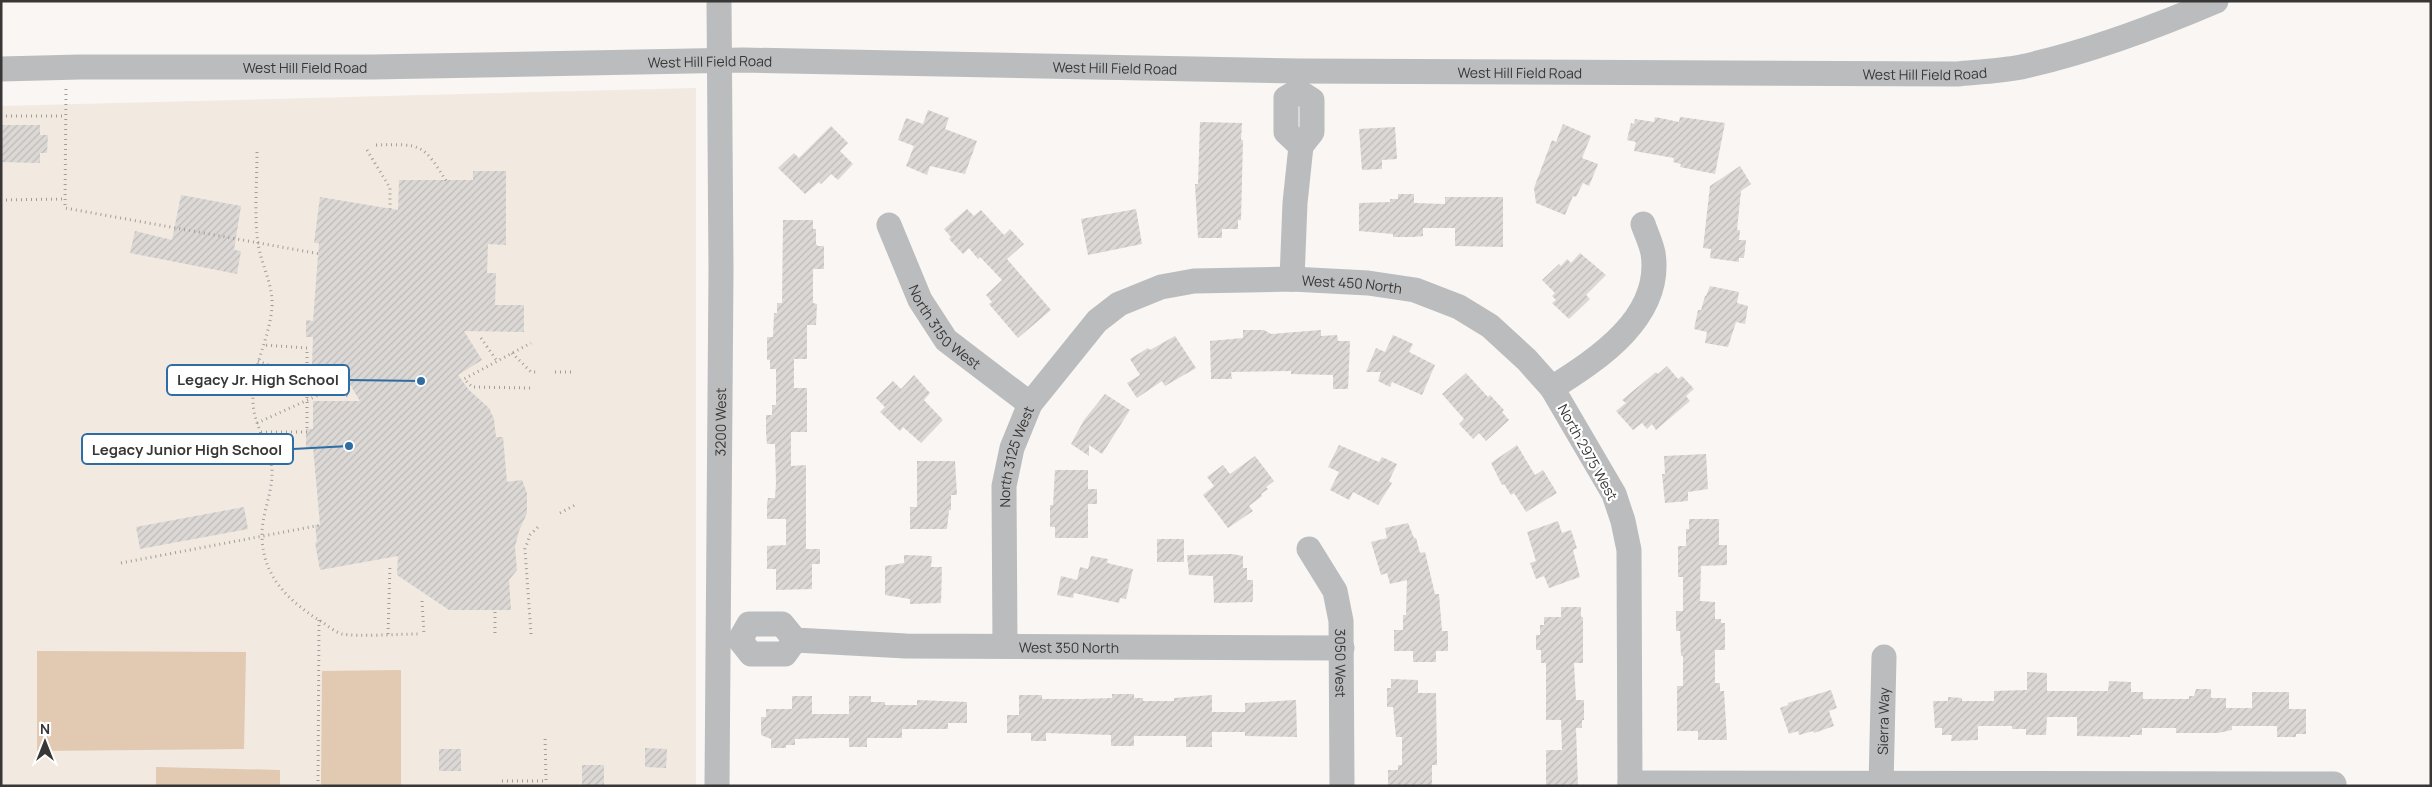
<svg xmlns="http://www.w3.org/2000/svg" width="2432" height="787" viewBox="0 0 2432 787" font-family="Manrope,sans-serif">
  <style>
    .built { fill: #f2e9e1 }
    .park { fill: #e1c9b2 }
    .building { fill: url(#building-hatch) }
    .lines { fill: none; stroke-linecap: round; stroke-linejoin: round }
    .path { stroke: #a09e9c; stroke-width: 3; stroke-dasharray: 1 4; stroke-linecap: butt }
    .minor { stroke: #babcbd; stroke-width: 25 }
    .labels { text-anchor: middle; dominant-baseline: central; stroke-width: 4.5; stroke-linejoin: round; paint-order: stroke }
    .street-label { font-size: 14px; fill: #383736; stroke: #fff }
    .leader { fill: none; stroke: #2d6da4; stroke-width: 2 }
    .callout-dot { fill: #2d6da4; stroke: #fff; stroke-width: 2 }
    .callout { fill: #fff; stroke: #2d6da4; stroke-width: 2 }
    .callout-label { font-size: 15px; text-anchor: middle; font-weight: bold; fill: #383736 }
  </style>
  <defs>
    <pattern id="building-hatch" width="6" height="6" patternUnits="userSpaceOnUse" patternTransform="scale(1.25)"><rect width="6" height="6" fill="#dbd8d6"/><path d="M-1 1l2-2M0 6l6-6M5 7l2-2" fill="none" stroke="#bdbab8"/></pattern>
  </defs>
  <rect width="100%" height="100%" fill="#f9f6f3"/>
  <path class="built" d="M696,88V786H1V106Z"/>
  <path class="park" d="M37,651L246,652L244,749L37,751Z
    M401,670V786H321L322,671Z
    M156,767L280,770V786H156Z"/>
  <path class="building" d="M928,110L949,118L945,129L977,141L965,174L930,166L927,175L906,166L914,146L898,140L906,118L923,124Z
    M1655,117L1679,122L1680,117L1725,123L1715,174L1680,167L1681,164L1673,162L1674,158L1634,151L1636,142L1627,140L1631,123L1634,124L1635,119L1654,122Z
    M1200,122L1242,123L1241,140H1243L1241,220H1238V229H1222V238H1198L1195,184H1198Z
    M1563,124L1591,136L1582,158L1598,164L1589,186L1583,183L1576,197L1573,196L1565,215L1536,203L1534,188L1552,140L1556,142Z
    M1,125H40V135H48L47,153H40V163L1,162Z
    M831,126L848,143L840,151L853,164L838,180L831,174L821,184L819,182L805,194L778,168L794,153L799,158Z
    M1395,127L1397,159L1382,160V169L1362,170L1359,129Z
    M1740,166L1751,184L1741,191L1737,230H1740L1739,240H1746L1744,258H1739V262L1710,258L1711,249L1703,248L1710,186Z
    M473,171H506V245L488,244L487,273H496L495,305H524V332L464,331L482,360L458,375L469,390L489,408L494,419L496,437H503L507,482L522,480L527,493V513L519,531L515,547L517,570L509,580L511,610H449L397,575L398,556L320,570L315,543L317,542L315,525H320L313,447H306V429H313V401H360L338,365L312,366L313,337H306V320L313,321L319,243H314L320,197L398,210L399,180H473Z
    M1398,194H1414V203L1445,204V197H1503V247L1455,246V228H1423V236L1413,237H1393V234L1359,231V203L1390,202V199H1398Z
    M181,195L241,206L234,250L241,251L237,274L130,253L135,231L172,240Z
    M967,209L974,216L981,210L1004,235L1010,229L1024,244L1007,259L1051,310L1018,338L989,304L992,302L986,295L1002,280L980,257L978,259L969,248L963,254L949,239L951,237L944,229Z
    M1136,209L1142,244L1088,255L1081,219Z
    M783,220H813V229H816V244L818,246H824V269H813V303L817,304L816,325H807V359H794V388H807V432H791V466L806,465V549H820V564H812V589L776,590V569H767V546L786,545V519H767V504L768,498H775L776,483L775,444H767L766,432V415H772V405H776V369H770V360H767V337H773L774,313H777V303H782Z
    M1580,253L1606,275L1586,295L1590,299L1569,319L1552,303L1556,300L1552,296L1555,293L1542,280L1559,264L1561,266L1567,259L1571,263Z
    M1710,286L1739,292L1737,303L1748,306L1745,324L1736,322L1728,347L1705,343L1707,332L1694,329L1698,310H1701L1705,296H1706Z
    M1243,330H1264L1271,334L1321,330V336L1337,335L1338,341H1350L1348,389H1333V375L1291,374V371L1231,372L1232,379H1211L1210,341L1243,338Z
    M1393,335L1413,344L1409,352L1435,365L1422,395L1392,382L1390,387L1378,381L1381,372H1366L1376,348L1385,352Z
    M1175,336L1196,368L1165,386L1162,381L1137,398L1127,383L1140,375L1130,359L1148,348L1150,350Z
    M1667,366L1678,379L1682,376L1694,389L1686,396L1690,401L1656,430L1652,424L1647,429L1642,423L1633,430L1616,411L1626,403L1622,400L1656,372L1658,374Z
    M1466,373L1488,397L1490,395L1504,410L1502,412L1509,420L1486,441L1479,433L1473,439L1459,424L1464,419L1442,394Z
    M914,375L930,393L924,400L943,420L921,443L903,427L900,431L880,412L885,407L876,398L893,381L901,389Z
    M1105,394L1130,410L1102,454L1089,445V456L1071,444L1084,420Z
    M1339,445L1379,462L1382,457L1397,464L1389,481L1392,483L1378,505L1353,492L1349,500L1330,490L1339,472L1328,467Z
    M1517,445L1535,475L1543,470L1557,493L1526,512L1514,493L1511,495L1504,484L1502,485L1491,463Z
    M1706,454L1708,489L1688,492V501L1665,503L1662,474H1665L1664,456Z
    M1255,456L1274,481L1266,487L1268,489L1261,494L1262,496L1249,506L1253,511L1228,528L1203,495L1214,486L1207,477L1223,465L1230,474Z
    M917,461H955L957,495H951V510H949L947,529H910V507H917Z
    M1055,470H1088V489H1097V504H1088V538H1055V527H1050V505H1053Z
    M244,507L248,529L140,549L136,527Z
    M1689,519H1719V545H1727V565L1701,566L1700,601L1715,602V619H1721V623H1725V650H1715V683H1720V691H1724L1727,740H1698V731H1677V686H1683V656H1681L1680,631H1676V611H1683V577H1678V546H1686V529H1689Z
    M1558,521L1562,533L1571,530L1577,548L1573,550L1580,577L1549,588L1544,576L1536,579L1530,563L1536,561L1527,532Z
    M1408,523L1414,538H1416L1420,553L1425,552L1435,594H1439L1442,631H1448V651H1436V662H1413V651H1394V630H1403V615H1406L1407,580L1390,584L1387,573L1381,575L1371,542L1387,538L1385,528Z
    M1157,539H1184V562H1157Z
    M1232,554L1243,556V568H1247V580H1253V599L1252,602L1214,603L1213,576L1189,575L1187,555Z
    M904,555L932,556L931,567H942L941,603L910,604V599L885,595V566L904,563Z
    M1091,556L1108,559L1107,563L1133,569L1126,599L1120,598L1119,603L1074,593L1073,598L1057,595L1061,576L1077,580L1080,567L1088,569Z
    M1561,607H1581V617H1583V663H1574L1576,700H1584V720H1582V728H1576L1578,786H1546V750H1562L1561,720H1546V663H1541V650H1536V635H1540V625H1544V617H1561Z
    M2027,672L2047,673V691H2108L2109,681L2131,682V692H2143V699H2189V696H2194L2196,689H2211V698H2226V708H2252V692H2289V709H2306V734H2296V737H2277V726H2232V730L2218,733H2176V728H2142V735H2130V737L2077,736V717H2047L2046,735H2026V729H2012V726H1978V740L1951,741L1952,735H1942V728H1935L1933,701H1948V697L1962,698V701H1994V691L2027,690Z
    M1391,679L1418,680V693H1436L1437,765H1432V786H1388V770H1398V765H1402V737H1396L1393,707H1387V688H1391Z
    M1831,690L1837,708L1829,711L1834,726L1814,733L1813,731L1799,735L1798,731L1789,734L1780,708L1788,705V703Z
    M1112,694H1134V698H1143V701H1174V698L1212,695V712H1245V703L1296,700L1297,737L1245,736V732H1212V747H1186V736H1134V746H1111V735L1046,733V741H1031V733H1007V715H1019V695H1042V699H1081L1112,698Z
    M792,696H812V714H849V696H871V702H885V705H917V700L967,702V723H948V729H902V738H867V747H849V738H821L795,739V745H786V748H771V739L761,735V717H766V709H792Z
    M645,748L667,749L666,768L645,767Z
    M439,749H461V771H439Z
    M582,765H604V786H582Z"/>
  <g class="lines">
    <path class="path" d="M66,89L65,208L320,254
      M1,116H65
      M376,145C422,144 423,143 448,184
      M367,150L390,188V209
      M257,152C257,179 254,218 258,243C261,265 273,283 272,306C270,339 251,368 253,401C253,426 271,446 272,470C273,493 261,515 262,537C263,578 290,602 322,622C328,626 335,632 342,634C360,637 397,634 418,634
      M1,200L65,199
      M481,338L497,361
      M512,353L531,372H537
      M258,361L348,396
      M555,372H573
      M530,388L472,387L464,379L531,343
      M257,423L343,384
      M261,432H307V348L264,345
      M560,513L577,504
      M121,563L321,525
      M422,601L424,634
      M495,612V634
      M388,634L390,565
      M531,634L525,549L530,535L538,527
      M502,781H546L545,735
      M318,786L319,620"/>
    <g class="minor">
      <path id="s1" d="M1,69L80,67H373L743,60L1298,71L1957,74C1978,72 2000,71 2021,67C2089,52 2153,28 2216,1"/>
      <path d="M1298,91L1286,98V132L1301,146"/>
      <path id="s2" d="M889,225L920,300L946,340L1030,404"/>
      <path d="M1292,279L1295,203L1301,146L1312,132V100L1298,91"/>
      <path id="s3" d="M1309,549L1335,591L1341,621L1342,786"/>
      <path id="s4" d="M740,640L749,624H782L795,640L906,646L1342,648"/>
      <path d="M740,640L751,654H785L795,640"/>
      <path id="s5" d="M1005,646L1004,486L1012,448L1030,404L1097,321L1119,304L1161,287L1194,281L1292,279L1368,283L1415,290L1459,307L1490,326L1527,360L1552,388"/>
      <path d="M1630,783L2334,784"/>
      <path id="s6" d="M717,786L721,270L719,1"/>
      <path d="M1630,786L1629,550L1623,521L1614,494L1552,388C1598,359 1663,317 1653,253C1651,243 1646,233 1643,224"/>
      <path id="s7" d="M1881,786L1884,657"/>
    </g>
  </g>
  <g class="labels">
    <g class="street-label">
      <text stroke="none"><textPath href="#s1" startOffset="709">West Hill Field Road</textPath></text>
      <text stroke="none"><textPath href="#s1" startOffset="304">West Hill Field Road</textPath></text>
      <text stroke="none"><textPath href="#s1" startOffset="1114">West Hill Field Road</textPath></text>
      <text stroke="none"><textPath href="#s1" startOffset="1519">West Hill Field Road</textPath></text>
      <text stroke="none"><textPath href="#s1" startOffset="1924">West Hill Field Road</textPath></text>
      <text stroke="none"><textPath href="#s5" startOffset="618">West 450 North</textPath></text>
      <text stroke="none"><textPath href="#s2" startOffset="118">North 3150 West</textPath></text>
      <text stroke="none"><textPath href="#s6" startOffset="364">3200 West</textPath></text>
      <text transform="translate(1588 452) rotate(61)">North 2975 West</text>
      <text stroke="none"><textPath href="#s5" startOffset="191">North 3125 West</textPath></text>
      <text stroke="none"><textPath href="#s4" startOffset="346">West 350 North</textPath></text>
      <text stroke="none"><textPath href="#s3" startOffset="122">3050 West</textPath></text>
      <text stroke="none"><textPath href="#s7" startOffset="65">Sierra Way</textPath></text>
    </g>
  </g>
  <path class="leader" d="M421 381L349 380M349 446L293 449"/>
  <g class="callout-dot">
    <circle cx="421" cy="381" r="5"/>
    <circle cx="349" cy="446" r="5"/>
  </g>
  <g class="callout">
    <rect x="167" y="365" width="182" height="30" rx="5"/>
    <rect x="82" y="434" width="211" height="30" rx="5"/>
  </g>
  <g class="callout-label">
    <text x="258" y="385">Legacy Jr. High School</text>
    <text x="187" y="455">Legacy Junior High School</text>
  </g>
  <rect width="2432" height="787" fill="none" stroke="#383736" stroke-width="5"/>
  <g transform="translate(45 742)" stroke="#ffffff" stroke-width="4" paint-order="stroke">
  <path d="M0-4L9 19L0 12L-9 19Z" fill="#383736"/>
  <text y="-8" font-size="14" font-weight="bold" text-anchor="middle" fill="#383736">N</text>
  </g>
</svg>
